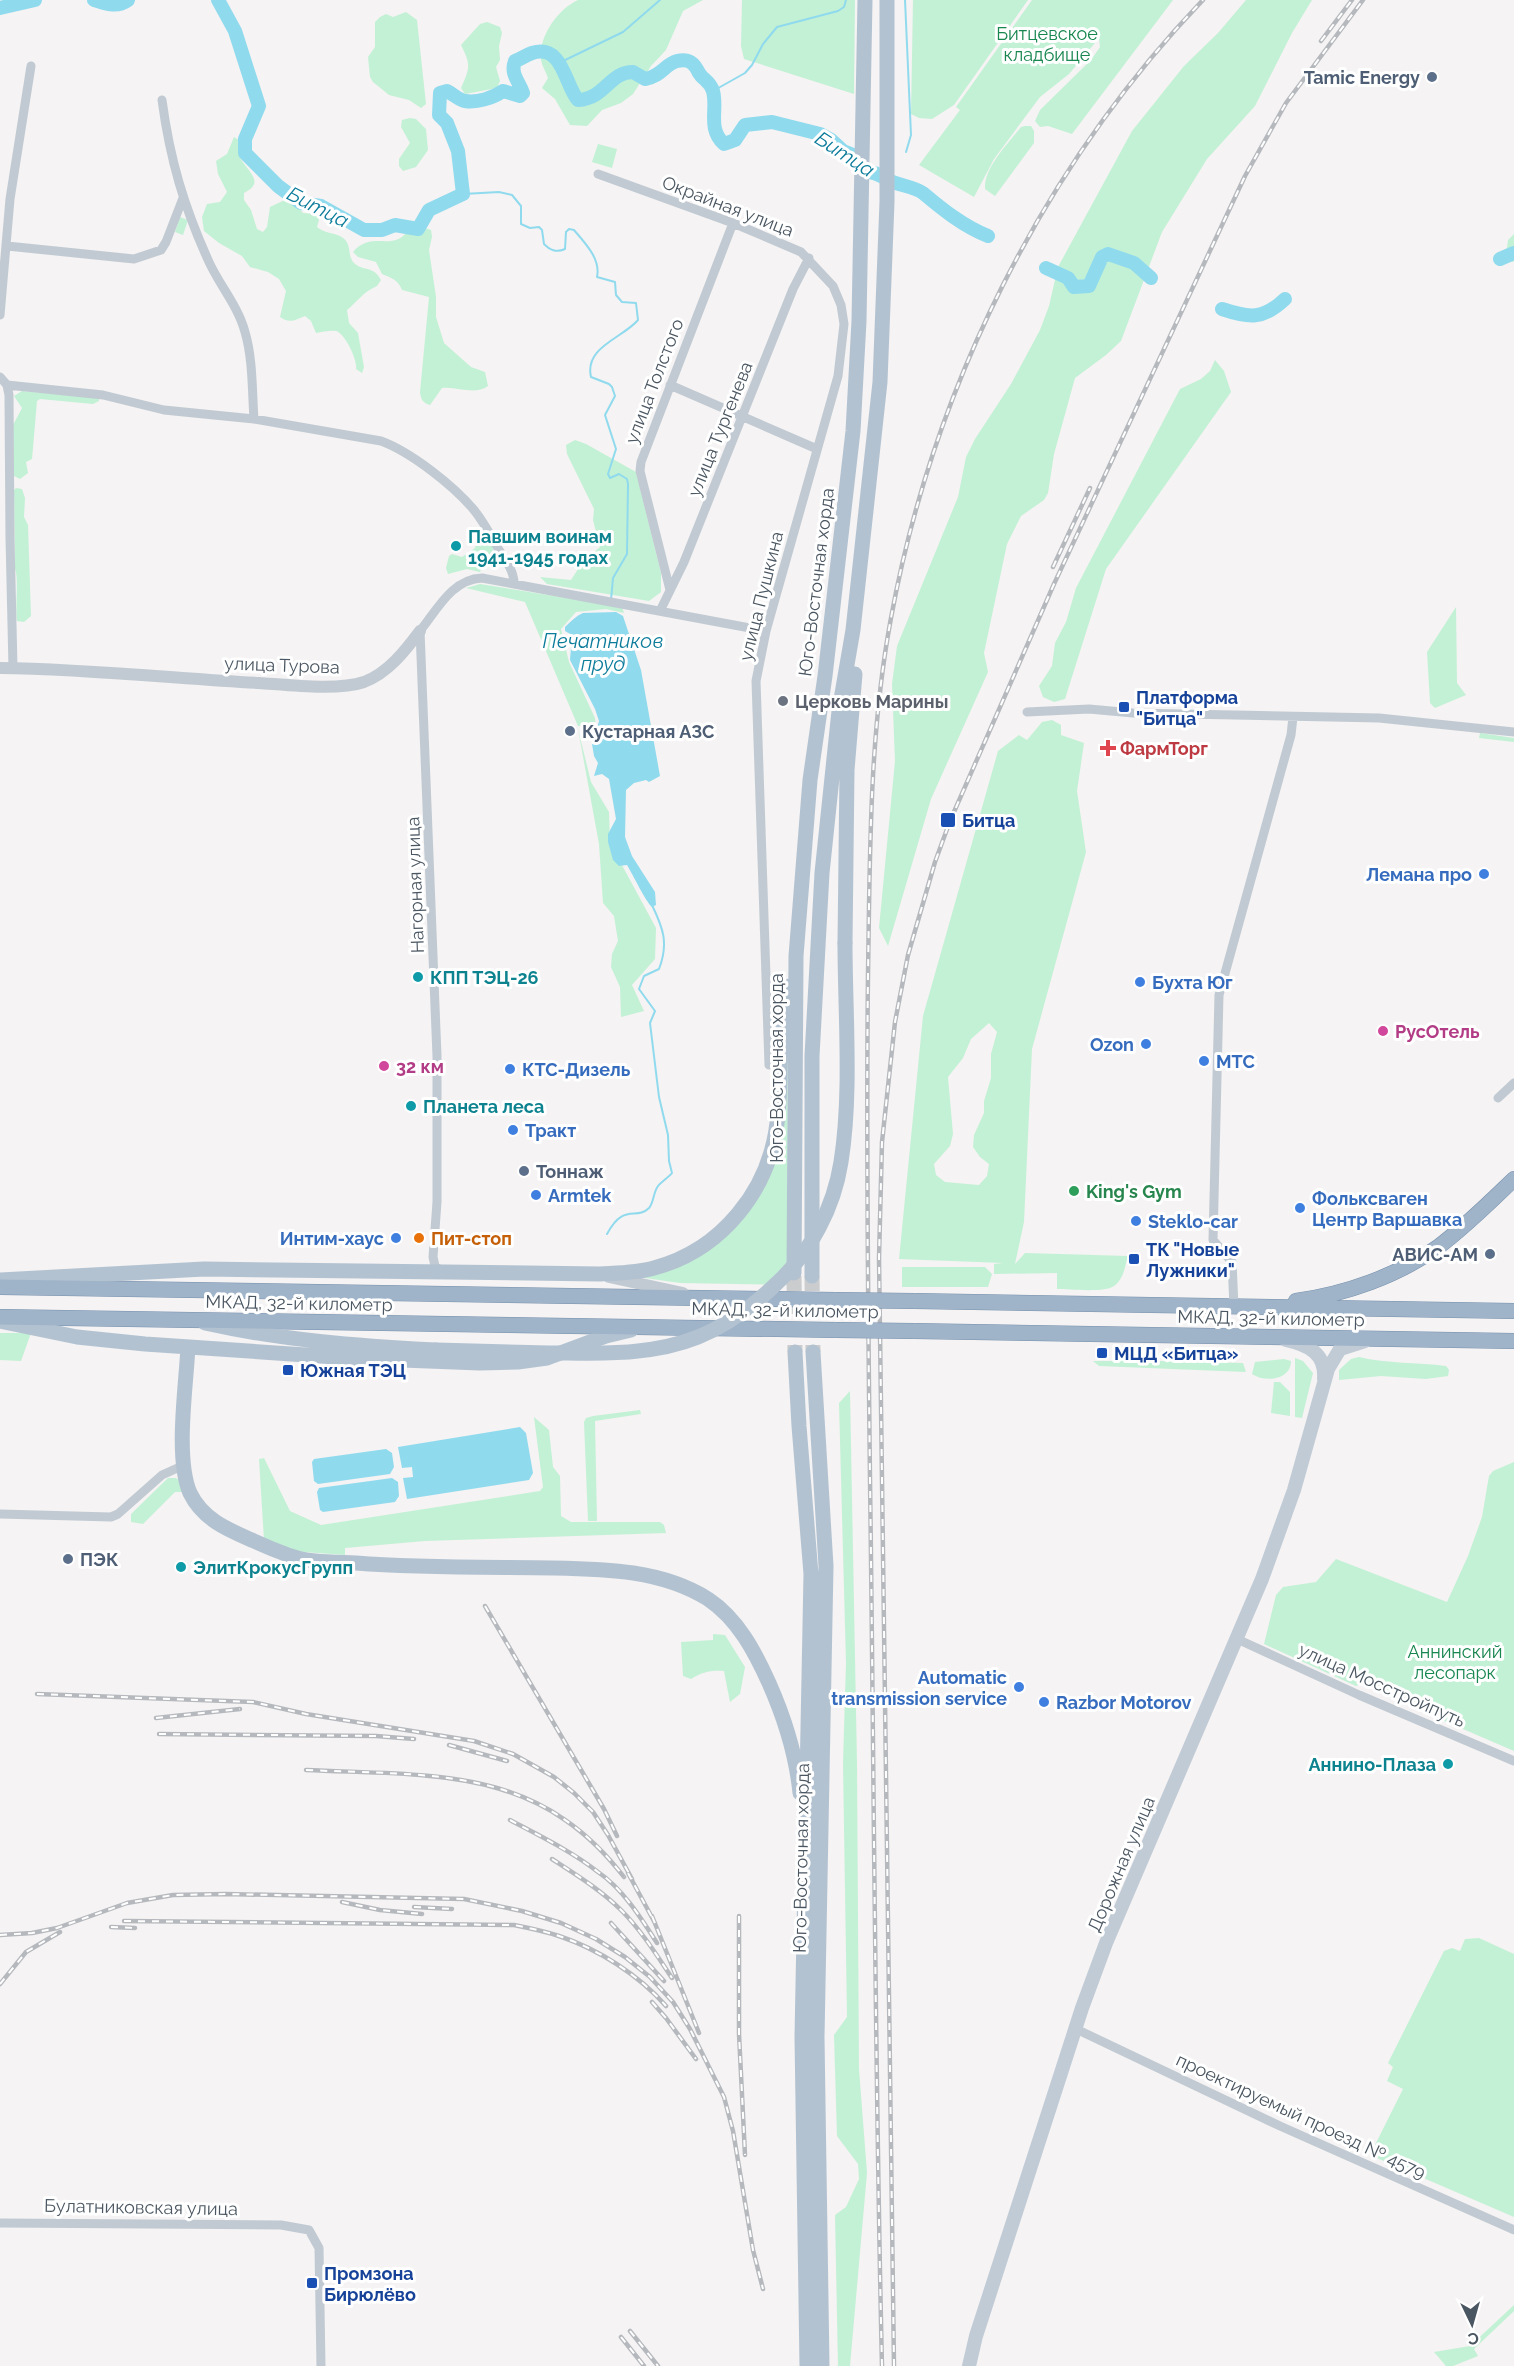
<svg xmlns="http://www.w3.org/2000/svg" width="1514" height="2366" viewBox="0 0 1514 2366" font-family="Raleway,sans-serif">
  <style>
    .green { fill: #c3f1d5; fill-rule: evenodd }
    .water { fill: #90daee }
    .lines { fill: none; stroke-linecap: round; stroke-linejoin: round }
    .stream { stroke: #90daee; stroke-width: 2 }
    .river { stroke: #90daee; stroke-width: 14 }
    .primary-tunnel { stroke: #caccce; stroke-width: 15; stroke-dasharray: 15 8; stroke-linecap: butt }
    .trunk-casing { stroke: #7690ad; stroke-width: 16 }
    .minor { stroke: #c1cad2; stroke-width: 9 }
    .tertiary { stroke: #c1cad2; stroke-width: 12 }
    .secondary { stroke: #c1cbd6; stroke-width: 14 }
    .primary { stroke: #b3c2d1; stroke-width: 15 }
    .trunk { stroke: #9fb4c9; stroke-width: 15 }
    .rail-casing { stroke: #b5b8bd; stroke-width: 4.5 }
    .rail { stroke: #fff; stroke-width: 2; stroke-dasharray: 7; stroke-linecap: butt }
    .trunk-bridge-casing { stroke: #7690ad; stroke-width: 16; stroke-linecap: butt }
    .primary-bridge { stroke: #b3c2d1; stroke-width: 15 }
    .trunk-bridge { stroke: #9fb4c9; stroke-width: 15 }
    .service-dot { fill: #5c6f8a; stroke: #fff; stroke-width: 2 }
    .culture-dot { fill: #0f9aa8; stroke: #fff; stroke-width: 2 }
    .worship-dot { fill: #6b7280; stroke: #fff; stroke-width: 2 }
    .transit-dot { fill: #1a4fb4; stroke: #fff; stroke-width: 2 }
    .health-dot { fill: #e0444e; stroke: #fff; stroke-width: 2 }
    .shop-dot { fill: #3f7fe0; stroke: #fff; stroke-width: 2 }
    .hotel-dot { fill: #d1479c; stroke: #fff; stroke-width: 2 }
    .leisure-dot { fill: #2e9e5b; stroke: #fff; stroke-width: 2 }
    .food-dot { fill: #e8710a; stroke: #fff; stroke-width: 2 }
    .labels { text-anchor: middle; dominant-baseline: central; stroke-width: 6; stroke-linejoin: round; paint-order: stroke }
    .park-label { font-size: 18px; fill: #17864f; stroke: #fff }
    .service-label { font-size: 18px; font-weight: bold; fill: #4e5e75; stroke: #fff; text-anchor: start }
    .street-label { font-size: 18px; fill: #4a5661; stroke: #fff }
    .culture-label { font-size: 18px; font-weight: bold; fill: #0d838f; stroke: #fff; text-anchor: start }
    .transit-label { font-size: 18px; font-weight: bold; fill: #164399; stroke: #fff; text-anchor: start }
    .worship-label { font-size: 18px; font-weight: bold; fill: #5b616d; stroke: #fff; text-anchor: start }
    .health-label { font-size: 18px; font-weight: bold; fill: #be3a42; stroke: #fff; text-anchor: start }
    .shop-label { font-size: 18px; font-weight: bold; fill: #366cbe; stroke: #fff; text-anchor: start }
    .hotel-label { font-size: 18px; font-weight: bold; fill: #b23c85; stroke: #fff; text-anchor: start }
    .leisure-label { font-size: 18px; font-weight: bold; fill: #27864d; stroke: #fff; text-anchor: start }
    .food-label { font-size: 18px; font-weight: bold; fill: #c56008; stroke: #fff; text-anchor: start }
    .water-label { font-size: 20px; font-style: italic; fill: #0c7c9b; stroke: #fff }
  </style>
  <rect width="100%" height="100%" fill="#f5f3f3"/>
  <path class="green" d="M578,0H703L683,11L666,50L651,66L633,94L621,103L602,110L587,126L570,125L555,99L542,88L548,78C546,72 542,66 541,60C538,37 558,9 578,0Z
    M742,0H855L854,94L744,59L741,46Z
    M913,0H1028L954,105L932,119L919,118L911,114Z
    M1032,0H1173L1072,134L1048,126L1040,127L1035,121L1040,110L1091,60L1100,47L1099,38L1069,74L1040,97L994,159L974,197L919,165L960,110L956,107Z
    M1246,0H1312L1292,33L1255,106L1207,159L1162,232L1121,341L1106,355L1075,378L1054,454L1048,493L1044,500L1021,516L1007,544L984,653L988,672L931,799L888,946L879,928L895,761L892,684L897,646L958,497L966,457L975,439L1011,384L1040,330L1049,306L1058,267L1132,131L1184,66L1218,33Z
    M406,12L417,20L426,104L421,108L409,100L389,95L373,82L370,77L368,57L375,47V22L380,17L386,14L393,17Z
    M487,22L500,27L502,33L499,46L500,60L496,67L500,81L497,88L465,94L461,88C470,68 471,65 461,45L480,24Z
    M410,118L416,119L426,129L428,150L416,167L403,171L399,166V159L410,143L401,127L402,120Z
    M1025,126H1031L1034,131V143L995,196L985,189C984,167 1008,144 1021,127Z
    M234,137L240,141C238,148 238,155 242,161C249,172 265,183 244,193V200L251,210L257,229L263,232L267,227L270,207L289,198L303,213L317,214L319,220L317,227C325,234 335,232 343,238C352,244 347,256 354,263C364,272 373,265 381,280L377,286C363,292 358,301 347,310L349,323L358,333L364,367L362,373L356,369C358,361 345,333 336,331C331,330 322,332 316,333L311,321L305,316C295,320 290,324 280,317L286,291L279,279L268,272L250,267L242,256L219,243L204,231L202,217L207,204L220,202L227,192L218,174L216,161L227,154Z
    M598,144L617,149L612,168L592,162Z
    M180,217L188,220L183,235L175,232Z
    M425,228L431,230L432,237L429,250L436,297V317L444,343L471,367L485,372L488,386C474,396 457,386 442,388L430,405C423,403 421,400 420,392L429,297L402,290C398,280 392,278 382,274L376,262L358,257L353,252C371,231 391,250 405,234L419,232Z
    M1514,234V261L1512,262L1497,255L1507,248L1508,240Z
    M1215,360L1224,371L1231,392L1106,569L1065,699L1054,702L1043,697L1039,686L1052,666L1055,643L1066,622L1076,588L1180,389L1201,379L1210,371Z
    M22,391L99,398V401L93,404L40,399L37,401L32,459L26,462L28,473L20,479L14,476L13,472V425L22,408L14,396Z
    M575,440L586,444L636,472L661,573V592L649,601L547,584L540,577L571,580L580,566L583,557L592,554L600,547L593,520L594,509L567,454L566,445Z
    M16,488L22,489L25,498L24,517L28,525L31,616L24,622L17,621C15,607 19,578 15,569L14,490Z
    M471,529C485,534 492,536 494,554L486,560L480,572L467,569L448,574L446,568L449,556L452,554L462,557L475,548L476,544L469,538Z
    M480,584L622,607L624,613L606,609L576,612L561,629L569,662L595,718L596,728L578,726L525,602L466,588Z
    M1456,607L1457,683L1466,695L1435,708L1430,703L1427,652Z
    M1052,720L1061,725V735L1084,743L1077,791L1086,852L1032,1049L1024,1222L1015,1264L1025,1253L1128,1256C1125,1266 1124,1279 1114,1286C1105,1293 1069,1289 1057,1289V1273L994,1274V1264L1003,1263L899,1259L923,1016L998,751L1019,735L1027,740L1042,722ZM989,1023L997,1032L991,1054V1078L984,1101V1113L974,1135L973,1147L980,1157L989,1164L987,1176L979,1185L945,1182L936,1175L934,1164L950,1146L953,1134L948,1077L963,1058L971,1039Z
    M578,729L591,782L609,812L610,843L656,928L655,959L632,985L644,1011L621,1017L620,987L611,967L612,954L618,941L614,916L603,903L599,844Z
    M1480,733L1514,738V742L1479,738Z
    M788,1032L787,1285L680,1283L638,1277L744,1217L759,1197L770,1176Z
    M902,1267H985L992,1274L988,1287H902Z
    M0,1333H31L21,1361L0,1360Z
    M1359,1357C1387,1364 1417,1362 1446,1366L1449,1370L1448,1376L1426,1379L1381,1376L1339,1380V1370L1351,1359Z
    M1295,1358L1303,1361L1313,1373L1302,1418L1295,1417Z
    M1284,1359L1291,1361C1291,1380 1265,1383 1252,1374L1255,1362Z
    M1118,1360L1243,1363L1246,1372L1099,1366L1093,1361H1115Z
    M1274,1382H1280L1290,1392V1416L1271,1413Z
    M850,1391L857,1764L859,2069L867,2173L850,2366H838L835,2215L846,2207L859,2179L858,2164L837,2136L834,2035L847,2017L843,1763L846,1663L839,1403Z
    M640,1410L641,1414L595,1421L597,1521H588L584,1422L586,1418L593,1416Z
    M534,1417L549,1430L553,1467L560,1476L561,1516L571,1522H660L664,1525L666,1533L425,1541L345,1548V1555L291,1551L264,1540L259,1459L264,1458L290,1511L321,1525L540,1491L543,1487Z
    M1514,1462V1751L1389,1697L1385,1689L1367,1682L1356,1686L1264,1644L1276,1595L1283,1587L1316,1582L1336,1559L1447,1602L1468,1556L1482,1517L1489,1476L1493,1471Z
    M168,1478H176L182,1483V1492H175L143,1524L131,1522V1514Z
    M713,1634L725,1635L745,1667L740,1694L730,1702L724,1671C711,1670 702,1672 691,1679L683,1676L681,1642L713,1640Z
    M1479,1938L1514,1954V2217L1370,2155L1403,2089L1387,2081L1393,2067L1388,2063L1444,1951L1452,1948L1460,1951L1465,1939Z
    M1514,2305V2311L1474,2349L1478,2356L1453,2366H1446L1434,2352L1470,2346Z"/>
  <path class="water" d="M583,613L616,612L623,616L641,670L660,776L649,782L646,780L634,783L626,790L625,837L632,856L655,892L656,905L652,907C646,902 633,875 627,865L619,866L613,860L608,842V834L616,819L609,779L602,774L594,776L598,763L594,756L592,744L599,721L595,709L570,660L572,635L565,631V627C571,621 576,616 583,613Z
    M520,1427L526,1433L533,1473L529,1480L407,1499L403,1478L413,1477L412,1467L402,1468L398,1447Z
    M386,1449L392,1453L394,1467L390,1474L318,1484L314,1481L312,1462L314,1459Z
    M392,1478L398,1482L399,1496L395,1502L323,1512L320,1510L317,1492L319,1488Z"/>
  <g class="lines">
    <path class="stream" d="M905,0L911,135L906,152
      M559,63L623,32L660,0
      M713,91L745,73L752,65L763,44L777,27L838,11L844,7L846,0
      M463,194L499,192L512,195L521,206V224L530,228L539,227L542,230L544,244C550,250 556,253 565,249L566,232L569,229L574,230C585,243 601,259 597,277L615,282L616,295L622,302L636,303L638,320C623,338 584,347 591,377L609,384L612,387L615,396L605,415L616,449L608,474L610,478L619,474L627,479L628,484L627,554L613,578L611,600
      M607,1234C624,1202 636,1221 649,1208C654,1202 653,1193 658,1186C662,1181 668,1178 672,1173L669,1161L668,1135L659,1097L650,1023L655,1011L639,989L644,976L659,969C669,943 663,928 652,905"/>
    <path class="river" d="M94,0C107,4 117,8 128,0
      M218,0L235,31L259,106L245,139V153L278,186L301,203L321,206L364,230H382L395,225L418,229L429,210L463,194L458,151L447,123L439,115L440,93L447,91C453,94 459,100 465,101C477,103 493,98 503,91L520,96L523,93C519,81 510,74 515,61C521,59 526,55 532,53C563,43 565,86 578,100C606,98 609,72 633,72L645,79C662,76 665,64 677,61C689,58 694,63 699,73C703,80 710,81 713,91C718,110 707,128 724,144L735,140L745,125L772,122L820,134L831,140L843,151L853,155L867,172C877,172 880,176 888,180C898,185 915,187 923,193C942,209 963,226 988,236
      M0,8L35,0
      M1500,259L1514,253
      M1046,268L1068,278L1074,287L1089,286L1102,257L1108,254L1134,263L1151,278
      M1222,309C1249,318 1263,320 1285,299"/>
    <path class="primary-tunnel" d="M794,1276L795,1352
      M812,1276L813,1352"/>
    <defs>
      <path id="trunk" d="M0,1287L836,1300
        M914,1301L1514,1311
        M1296,1301C1346,1294 1397,1276 1438,1247C1465,1227 1490,1202 1514,1179
        M0,1317L836,1330
        M914,1331L1514,1341"/>
    </defs>
    <use href="#trunk" class="trunk-casing"/>
    <path class="minor" d="M162,100C170,160 184,207 209,262C220,286 238,306 245,332C253,359 252,391 254,419
      M598,174L733,223L801,252L833,286L841,305L844,324L838,376L766,631L756,681L769,1065
      M7,246L134,259L161,250L166,242L183,198
      M0,315L10,199L31,66
      M0,377L7,385L9,395L10,538L13,668
      M7,385L103,395L164,410L254,419L381,441C411,452 454,486 474,510C484,522 491,536 499,550C505,559 514,571 514,583
      M670,385L817,449
      M670,590L640,471L641,462L733,223
      M660,611L684,562L793,289L809,258
      M1027,712L1089,709L1133,713L1379,718L1514,732
      M1498,1098L1514,1083
      M441,1271L435,1266L433,1257L437,1202V1056L420,631C437,610 452,579 482,578L766,631
      M1234,1307L1232,1262L1213,1240L1219,995L1291,735L1293,717
      M0,1514L111,1517L118,1514L162,1475L182,1466
      M1237,1639L1359,1695L1514,1761
      M1076,2029L1280,2126L1514,2230
      M0,2223L281,2225L309,2230L319,2248L321,2366"/>
    <path class="tertiary" d="M0,668C86,669 173,678 259,683C288,685 338,691 364,682C388,673 405,651 420,631
      M609,1277L683,1293"/>
    <path class="secondary" d="M1286,1340C1308,1345 1326,1353 1324,1379
      M969,2366L976,2336L1082,2008L1106,1943L1262,1579L1294,1490L1328,1369L1340,1349L1365,1341"/>
    <path class="primary" d="M845,943L847,770L855,674
      M794,1273L796,956L810,780L825,676L853,431L859,321L865,0
      M812,1276V1056L822,873L839,711L853,630L880,382L887,202V0
      M0,1280L204,1269L600,1274C618,1273 637,1273 654,1268C722,1250 769,1190 777,1123C781,1097 779,1070 781,1045C783,1025 786,1005 790,986
      M0,1321L77,1337L145,1344L350,1358L480,1363L518,1362L547,1358L606,1336L631,1330
      M205,1323C281,1340 358,1346 436,1350
      M188,1347C186,1387 175,1458 190,1493C203,1520 229,1530 254,1541C265,1546 277,1551 288,1555C309,1563 334,1562 356,1563C422,1568 487,1567 553,1568C606,1569 662,1570 708,1599C738,1619 755,1652 769,1683C785,1719 796,1754 800,1793
      M795,1352L799,1426L811,1574L802,2037L807,2366
      M813,1352L826,1566L817,2037L822,2366"/>
    <use href="#trunk" class="trunk"/>
    <defs>
      <path id="rail" d="M1321,41L1352,0
        M1053,567L1090,488
        M485,1606L604,1809L617,1836
        M37,1694L253,1702L306,1714L474,1741L513,1754L554,1777L574,1793L593,1812L608,1835L632,1879
        M156,1718L240,1709
        M159,1734L376,1736L414,1739
        M449,1745L507,1761
        M306,1770C433,1776 538,1765 624,1877
        M510,1820C540,1836 571,1851 598,1872C623,1889 641,1918 657,1943
        M552,1859C575,1874 601,1890 621,1910C641,1930 656,1954 672,1978
        M628,1873L655,1923
        M342,1902L380,1910L422,1914
        M414,1907L452,1909
        M652,1916L699,2033
        M739,1916V2034L745,2155
        M124,1921L514,1925C529,1928 544,1931 559,1936C598,1949 639,1975 666,2006
        M611,1923L664,1981
        M111,1927L135,1928
        M0,1935L32,1933L57,1928L127,1903L173,1895L226,1894L464,1899L522,1911L561,1923L596,1939L625,1957L650,1977L673,2002L690,2029L724,2097L733,2131L753,2250L763,2289
        M0,1984L26,1952L60,1932
        M652,2002L666,2018L696,2059
        M630,2331L658,2366
        M621,2337L644,2366
        M882,2366C875,2071 874,1775 870,1479C868,1311 866,1142 868,974C870,855 869,735 891,618C933,389 1042,168 1203,0
        M894,2366L879,1258L882,1142L895,1022L908,955L935,862L950,821L1054,584L1245,176L1286,103L1363,0"/>
    </defs>
    <use href="#rail" class="rail-casing"/>
    <use href="#rail" class="rail"/>
    <defs>
      <path id="trunk-bridge" d="M836,1300L914,1301
        M836,1330L914,1331"/>
    </defs>
    <use href="#trunk-bridge" class="trunk-bridge-casing"/>
    <path class="primary-bridge" d="M436,1350C473,1351 511,1352 549,1353C599,1353 651,1356 698,1337C728,1325 753,1306 776,1284C811,1252 834,1207 841,1162C852,1093 845,1013 845,943"/>
    <use href="#trunk-bridge" class="trunk-bridge"/>
  </g>
  <g class="service-dot">
    <circle cx="1432" cy="77" r="6"/>
    <circle cx="570" cy="731" r="6"/>
    <circle cx="524" cy="1171" r="6"/>
    <circle cx="1490" cy="1254" r="6"/>
    <circle cx="68" cy="1559" r="6"/>
  </g>
  <g class="culture-dot">
    <circle cx="456" cy="546" r="6"/>
    <circle cx="418" cy="977" r="6"/>
    <circle cx="411" cy="1106" r="6"/>
    <circle cx="181" cy="1567" r="6"/>
    <circle cx="1448" cy="1764" r="6"/>
  </g>
  <circle class="worship-dot" cx="783" cy="701" r="6"/>
  <g class="transit-dot">
    <rect x="1118" y="701" width="12" height="12" rx="3"/>
    <rect x="940" y="812" width="16" height="16" rx="3"/>
    <rect x="1128" y="1253" width="12" height="12" rx="3"/>
    <rect x="1096" y="1347" width="12" height="12" rx="3"/>
    <rect x="282" y="1364" width="12" height="12" rx="3"/>
    <rect x="306" y="2277" width="12" height="12" rx="3"/>
  </g>
  <path class="health-dot" d="M1105 739h6v6h6v6h-6v6h-6v-6h-6v-6h6z"/>
  <g class="shop-dot">
    <circle cx="1484" cy="874" r="6"/>
    <circle cx="1140" cy="982" r="6"/>
    <circle cx="1146" cy="1044" r="6"/>
    <circle cx="1204" cy="1061" r="6"/>
    <circle cx="510" cy="1069" r="6"/>
    <circle cx="513" cy="1130" r="6"/>
    <circle cx="536" cy="1195" r="6"/>
    <circle cx="1300" cy="1208" r="6"/>
    <circle cx="1136" cy="1221" r="6"/>
    <circle cx="396" cy="1238" r="6"/>
    <circle cx="1019" cy="1687" r="6"/>
    <circle cx="1044" cy="1702" r="6"/>
  </g>
  <g class="hotel-dot">
    <circle cx="1383" cy="1031" r="6"/>
    <circle cx="384" cy="1066" r="6"/>
  </g>
  <circle class="leisure-dot" cx="1074" cy="1191" r="6"/>
  <circle class="food-dot" cx="419" cy="1238" r="6"/>
  <g class="labels">
    <g class="park-label">
      <text x="1047" y="33">Битцевское<tspan x="1047" dy="21">кладбище</tspan></text>
      <text x="1455" y="1651">Аннинский<tspan x="1455" dy="21">лесопарк</tspan></text>
    </g>
    <g class="service-label">
      <text x="1420" y="77" text-anchor="end">Tamic Energy</text>
      <text x="582" y="731">Кустарная АЗС</text>
      <text x="536" y="1171">Тоннаж</text>
      <text x="1478" y="1254" text-anchor="end">АВИС-АМ</text>
      <text x="80" y="1559">ПЭК</text>
    </g>
    <g class="street-label">
      <text transform="translate(728 206) rotate(21)">Окрайная улица</text>
      <text transform="translate(654 381) rotate(-69)">улица Толстого</text>
      <text transform="translate(720 429) rotate(-68)">улица Тургенева</text>
      <text transform="translate(816 582) rotate(-83)">Юго-Восточная хорда</text>
      <text transform="translate(761 596) rotate(-76)">улица Пушкина</text>
      <text transform="translate(282 665) rotate(2)">улица Турова</text>
      <text transform="translate(415 885) rotate(-92)">Нагорная улица</text>
      <text transform="translate(776 1068) rotate(-90)">Юго-Восточная хорда</text>
      <text transform="translate(299 1303) rotate(1)">МКАД, 32-й километр</text>
      <text transform="translate(785 1310) rotate(1)">МКАД, 32-й километр</text>
      <text transform="translate(1271 1318) rotate(1)">МКАД, 32-й километр</text>
      <text transform="translate(1382 1685) rotate(24)">улица Мосстройпуть</text>
      <text transform="translate(801 1858) rotate(-89)">Юго-Восточная хорда</text>
      <text transform="translate(1121 1864) rotate(-67)">Дорожная улица</text>
      <text transform="translate(1301 2116) rotate(25)">проектируемый проезд № 4579</text>
      <text transform="translate(141 2207) rotate(1)">Булатниковская улица</text>
    </g>
    <g class="culture-label">
      <text x="468" y="536">Павшим воинам<tspan x="468" dy="21">1941-1945 годах</tspan></text>
      <text x="430" y="977">КПП ТЭЦ-26</text>
      <text x="423" y="1106">Планета леса</text>
      <text x="193" y="1567">ЭлитКрокусГрупп</text>
      <text x="1436" y="1764" text-anchor="end">Аннино-Плаза</text>
    </g>
    <g class="transit-label">
      <text x="1136" y="697">Платформа<tspan x="1136" dy="21">"Битца"</tspan></text>
      <text x="962" y="820">Битца</text>
      <text x="1146" y="1249">ТК "Новые<tspan x="1146" dy="21">Лужники"</tspan></text>
      <text x="1114" y="1353">МЦД «Битца»</text>
      <text x="300" y="1370">Южная ТЭЦ</text>
      <text x="324" y="2273">Промзона<tspan x="324" dy="21">Бирюлёво</tspan></text>
    </g>
    <g class="worship-label">
      <text x="795" y="701">Церковь Марины</text>
    </g>
    <g class="health-label">
      <text x="1120" y="748">ФармТорг</text>
    </g>
    <g class="shop-label">
      <text x="1472" y="874" text-anchor="end">Лемана про</text>
      <text x="1152" y="982">Бухта Юг</text>
      <text x="1134" y="1044" text-anchor="end">Ozon</text>
      <text x="1216" y="1061">МТС</text>
      <text x="522" y="1069">КТС-Дизель</text>
      <text x="525" y="1130">Тракт</text>
      <text x="548" y="1195">Armtek</text>
      <text x="1312" y="1198">Фольксваген<tspan x="1312" dy="21">Центр Варшавка</tspan></text>
      <text x="1148" y="1221">Steklo-car</text>
      <text x="384" y="1238" text-anchor="end">Интим-хаус</text>
      <text x="1007" y="1677" text-anchor="end">Automatic<tspan x="1007" dy="21">transmission service</tspan></text>
      <text x="1056" y="1702">Razbor Motorov</text>
    </g>
    <g class="hotel-label">
      <text x="1395" y="1031">РусОтель</text>
      <text x="396" y="1066">32 км</text>
    </g>
    <g class="leisure-label">
      <text x="1086" y="1191">King's Gym</text>
    </g>
    <g class="food-label">
      <text x="431" y="1238">Пит-стоп</text>
    </g>
    <g class="water-label">
      <text transform="translate(845 154) rotate(33)">Битца</text>
      <text transform="translate(318 207) rotate(27)">Битца</text>
      <text x="603" y="641">Печатников<tspan x="603" dy="23">пруд</tspan></text>
    </g>
  </g>
  <g transform="translate(1472 2324) rotate(175)" stroke="#ffffff" stroke-width="4.5" paint-order="stroke">
  <path d="M0-4.5L10 22L0 15L-10 22Z" fill="#4a5661"/>
  <text y="-9" font-size="16" font-weight="bold" text-anchor="middle" fill="#4a5661">С</text>
  </g>
</svg>
